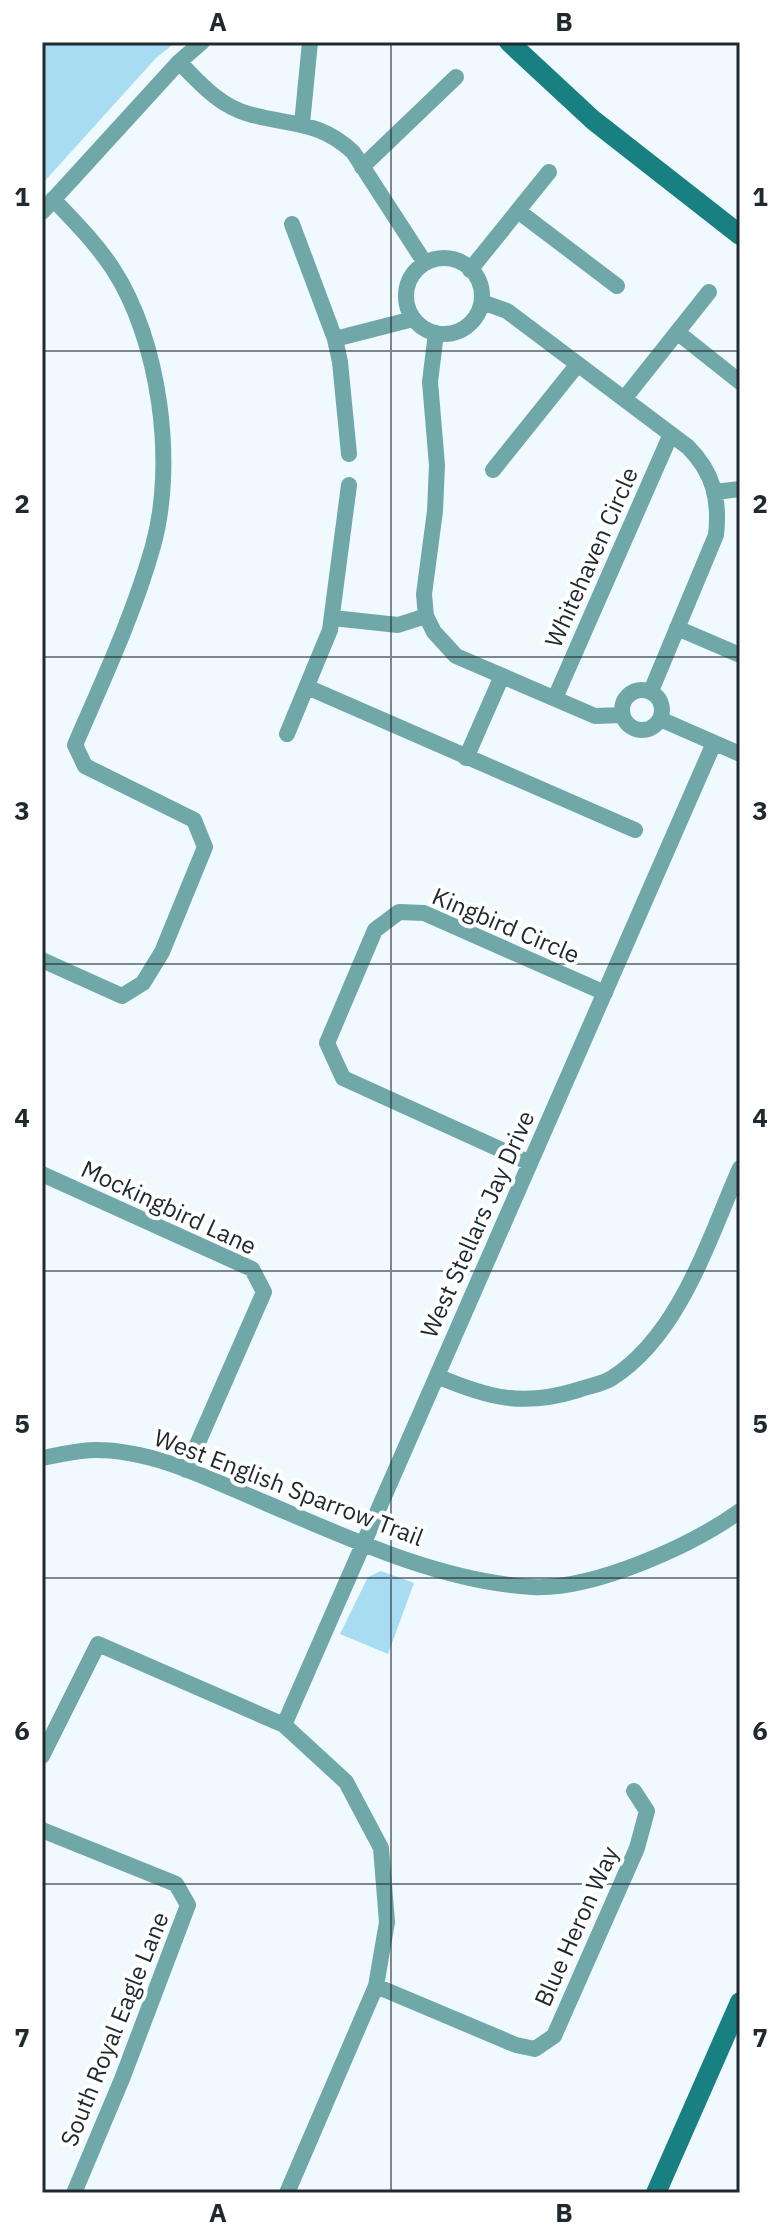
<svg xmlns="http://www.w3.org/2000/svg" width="782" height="2235" viewBox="0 0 782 2235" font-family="'IBM Plex Sans',sans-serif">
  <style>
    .green { fill: #a8dcf2 }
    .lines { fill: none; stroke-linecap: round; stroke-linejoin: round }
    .minor { stroke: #70a7a8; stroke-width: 16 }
    .secondary { stroke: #188081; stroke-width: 20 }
    .grid { fill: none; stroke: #202a2e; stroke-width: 2; stroke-opacity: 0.55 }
    .labels { text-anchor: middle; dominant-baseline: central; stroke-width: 8; stroke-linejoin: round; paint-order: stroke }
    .street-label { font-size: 24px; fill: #202a2e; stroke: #fff }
    .neatline { fill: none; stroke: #202a2e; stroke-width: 3 }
    .grid-label { font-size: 26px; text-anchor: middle; font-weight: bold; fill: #202a2e }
  </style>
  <rect width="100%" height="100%" fill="#eff9fe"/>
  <path class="green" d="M42,42H176L156,58L42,184Z
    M381,1571L414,1583L388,1654L340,1634L368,1577Z"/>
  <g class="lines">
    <path class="minor" d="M179,62C200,83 219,106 249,114C290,126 319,120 353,152L425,263
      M302,124L310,42
      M362,167L456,77
      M518,211L617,286
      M42,212L179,62L202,42
      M292,224L335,339L340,362L349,454
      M406 296a38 38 0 1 1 76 0a38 38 0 1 1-76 0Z
      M470,270L549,172
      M482,302L507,311L688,447C713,472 720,499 716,535L651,691
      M677,332L740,382
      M436,333L430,382L437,465L435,511L424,594L426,616L434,632L456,656L595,716L622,715
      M335,339L413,319
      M624,399L709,292
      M493,470L578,364
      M715,492L740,489
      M333,618L398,625L426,616
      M677,628L740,655
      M307,687L635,830
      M622 710a20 20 0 1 1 40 0a20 20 0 1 1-40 0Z
      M555,698L671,434
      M660,719L740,754
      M287,734L330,630L349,485
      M466,758L502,676
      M42,960L122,996L143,983L162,952L205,847L194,820L85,766L75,745C103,680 134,614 153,546C176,464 160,341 113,269C96,243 74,221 53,199
      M530,1163L343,1078L327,1043L375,930L399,912L424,913L605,993
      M42,1174L252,1269L264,1292L186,1470
      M437,1376C488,1398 523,1407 578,1390C589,1386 603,1384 612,1378C680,1335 709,1238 740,1168
      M42,1458C59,1455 78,1450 96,1450C156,1450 215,1482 268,1504C350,1539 442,1582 532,1587C594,1590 691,1546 740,1511
      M284,1725L714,743
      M42,1756L98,1644L284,1725L346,1782L381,1848L387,1922L376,1986L287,2193
      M42,1830L176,1884L188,1905L122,2079L74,2193
      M376,1986L516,2045L535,2049L554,2036L637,1848L647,1811L634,1791"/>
    <path class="secondary" d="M509,42L593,120L740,235
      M656,2193L740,2002"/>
  </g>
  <path class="grid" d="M391,42V2193M42,351H740M42,657H740M42,964H740M42,1271H740M42,1578H740M42,1884H740"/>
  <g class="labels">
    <g class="street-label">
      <text transform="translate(591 557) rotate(-66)">Whitehaven Circle</text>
      <text transform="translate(506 925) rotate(23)">Kingbird Circle</text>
      <text transform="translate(169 1207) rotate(25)">Mockingbird Lane</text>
      <text transform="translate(477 1224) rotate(-66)">West Stellars Jay Drive</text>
      <text transform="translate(289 1487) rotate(21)">West English Sparrow Trail</text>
      <text transform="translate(576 1926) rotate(-66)">Blue Heron Way</text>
      <text transform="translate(114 2029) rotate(-68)">South Royal Eagle Lane</text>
    </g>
  </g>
  <rect width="782" height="2235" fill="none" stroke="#ffffff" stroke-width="88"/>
  <rect x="44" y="44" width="694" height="2147" class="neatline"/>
  <g class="grid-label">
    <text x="218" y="31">A</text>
    <text x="564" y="31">B</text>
    <text x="22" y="206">1</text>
    <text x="760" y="206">1</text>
    <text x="22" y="513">2</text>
    <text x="760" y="513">2</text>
    <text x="22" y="820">3</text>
    <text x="760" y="820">3</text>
    <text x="22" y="1127">4</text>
    <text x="760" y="1127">4</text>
    <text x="22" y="1433">5</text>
    <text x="760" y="1433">5</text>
    <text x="22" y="1740">6</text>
    <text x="760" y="1740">6</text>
    <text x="22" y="2047">7</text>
    <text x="760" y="2047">7</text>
    <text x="218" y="2222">A</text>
    <text x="564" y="2222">B</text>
  </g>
</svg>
